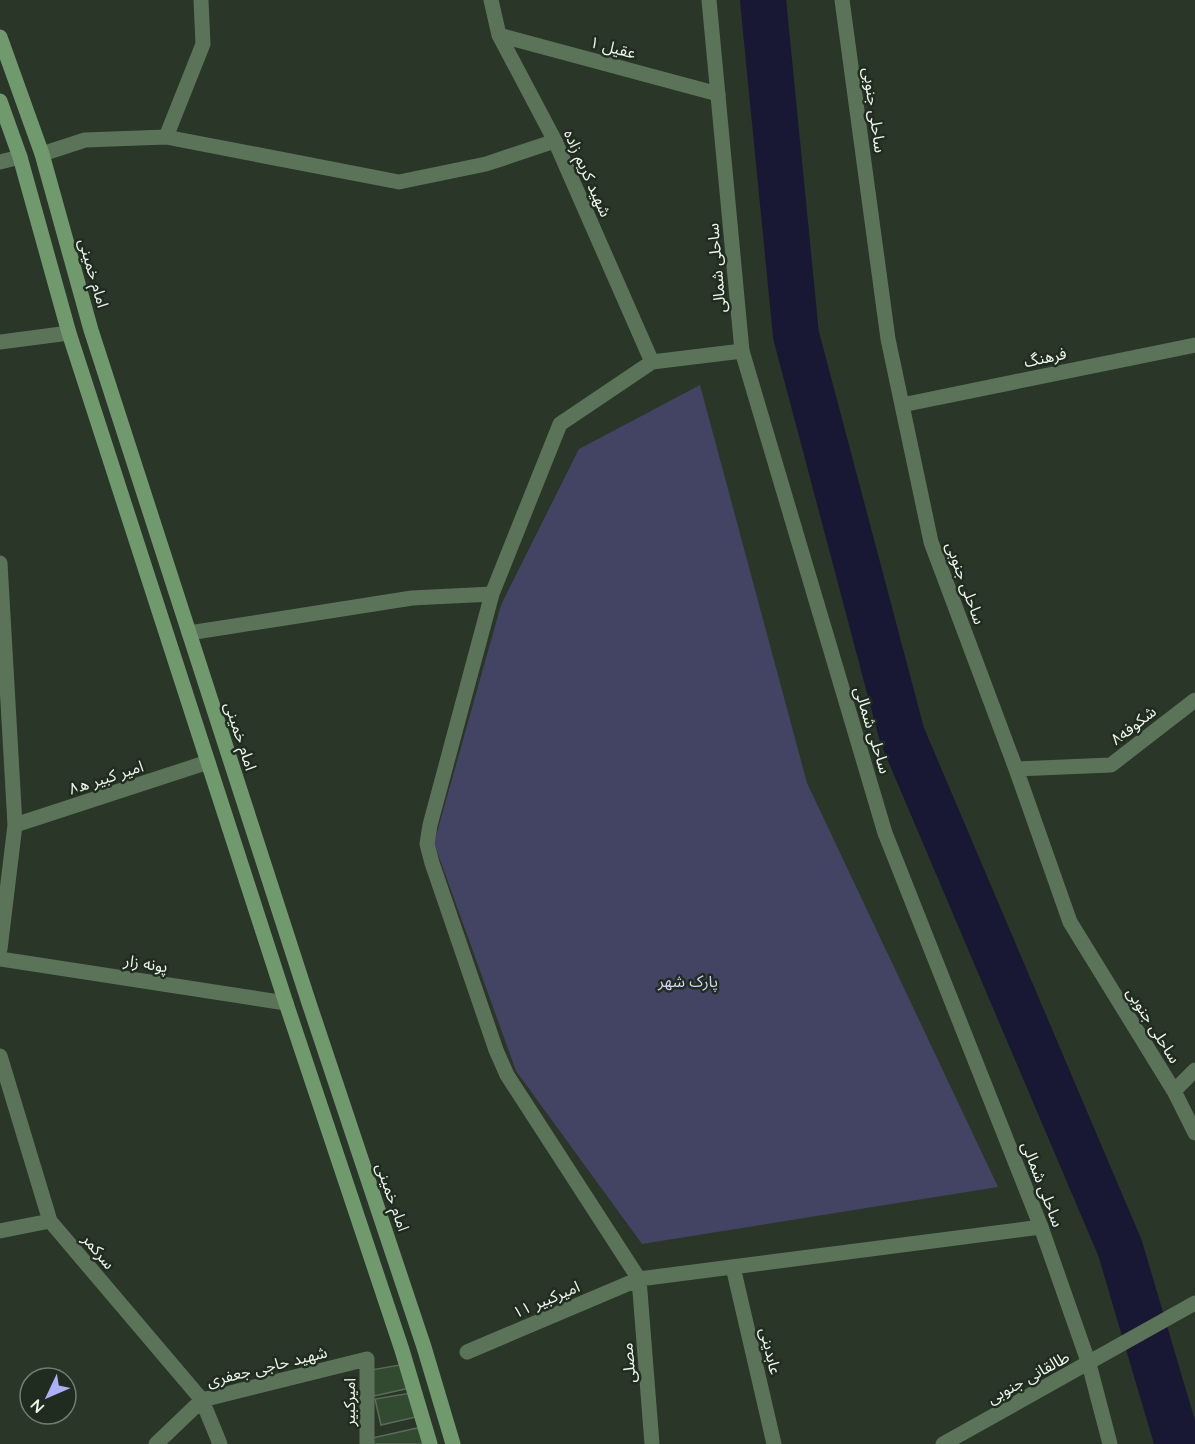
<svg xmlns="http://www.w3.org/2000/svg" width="1195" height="1444" viewBox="0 0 1195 1444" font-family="Quicksand,'Noto Sans Arabic',sans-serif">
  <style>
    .green { fill: #434463 }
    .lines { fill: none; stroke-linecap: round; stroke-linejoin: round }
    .river { stroke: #181734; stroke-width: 46 }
    .building { fill: #324b30; stroke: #5c6a5b; stroke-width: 1.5 }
    .minor { stroke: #5b7459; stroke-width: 15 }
    .tertiary { stroke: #5b7459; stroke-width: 15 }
    .secondary { stroke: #71996e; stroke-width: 15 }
    .labels { text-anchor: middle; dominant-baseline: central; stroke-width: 5; stroke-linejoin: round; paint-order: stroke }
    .street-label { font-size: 16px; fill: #eef6ed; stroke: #202c1f }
    .park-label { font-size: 16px; fill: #d3d5fa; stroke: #202c1f }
  </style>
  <rect width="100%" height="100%" fill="#293628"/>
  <path class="green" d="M700,385L807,783L998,1187L642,1244L516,1071L434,843L501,605L579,449Z"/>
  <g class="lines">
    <path class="river" d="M763,0L796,335L902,735L1120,1248L1178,1444"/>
  </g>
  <path class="building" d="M405,1364L410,1388L374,1396L371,1370Z
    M411,1393L416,1417L381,1425L375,1399Z
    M422,1427L425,1444H373L372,1438Z"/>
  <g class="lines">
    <path class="minor" d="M491,0L499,35L555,141L652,362
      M842,0L888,339L931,542L1016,769L1070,922L1174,1091L1195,1133
      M499,35L718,94
      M166,137L399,182L486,164L555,141
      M42,154L85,140L166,137L203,44L201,0
      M0,162L20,157
      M0,342L69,333
      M742,351L652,362L560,424L492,594L430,825L427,844L432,863L496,1050L507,1075L639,1279L1041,1227
      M902,405L1195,345
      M0,563L15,825L0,949
      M189,633L412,598L492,594
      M1016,769L1111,765L1195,700
      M15,825L208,762
      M0,1056L50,1221L202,1400L220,1444
      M1174,1091L1195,1070
      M0,1231L50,1221
      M733,1267L774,1444
      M467,1352L639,1279L652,1444
      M1089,1364L1110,1444
      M156,1444L202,1400L367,1359V1444"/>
    <path class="tertiary" d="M709,0L742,351L885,833L1041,1227L1089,1364
      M0,959L286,1003
      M943,1444L1195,1303"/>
    <path class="secondary" d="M0,37L42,154L91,330L308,1000L424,1347L453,1444
      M0,101L20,157L69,333L286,1003L402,1350L430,1444"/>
  </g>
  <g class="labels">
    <g class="street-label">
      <text transform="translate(613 47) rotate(15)">عقیل ۱</text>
      <text transform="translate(875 110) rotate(82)">ساحلی جنوبی</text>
      <text transform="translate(588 173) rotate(66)">شهید کریم زاده</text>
      <text transform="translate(716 268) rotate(-95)">ساحلی شمالی</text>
      <text transform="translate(94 273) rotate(74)">امام خمینی</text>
      <text transform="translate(1045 357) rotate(-12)">فرهنگ</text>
      <text transform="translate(966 583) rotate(70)">ساحلی جنوبی</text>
      <text transform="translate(1133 725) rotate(-38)">شکوفه۸</text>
      <text transform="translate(873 730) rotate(73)">ساحلی شمالی</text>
      <text transform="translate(241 736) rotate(72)">امام خمینی</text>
      <text transform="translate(106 777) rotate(-18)">امیر کبیر ه۸</text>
      <text transform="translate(146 963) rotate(9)">پونه زار</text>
      <text transform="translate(1154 1025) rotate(58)">ساحلی جنوبی</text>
      <text transform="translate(1043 1184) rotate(69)">ساحلی شمالی</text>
      <text transform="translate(393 1197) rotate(71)">امام خمینی</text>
      <text transform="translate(99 1251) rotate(50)">سرکمر</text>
      <text transform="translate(546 1299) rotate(-23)">امیرکبیر ۱۱</text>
      <text transform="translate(771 1351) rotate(77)">عابدینی</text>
      <text transform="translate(628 1363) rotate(-95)">مصلی</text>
      <text transform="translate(267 1366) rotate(-14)">شهید حاجی جعفری</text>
      <text transform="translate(1028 1377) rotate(-29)">طالقانی جنوبی</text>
      <text transform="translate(349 1402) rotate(-90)">امیرکبیر</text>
    </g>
    <g class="park-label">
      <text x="688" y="981">پارک شهر</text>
    </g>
  </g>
  <g transform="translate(48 1396) rotate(226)"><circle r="28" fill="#202c1f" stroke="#727d71" stroke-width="1.5"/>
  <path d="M0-4.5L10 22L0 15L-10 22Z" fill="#adaffb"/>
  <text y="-9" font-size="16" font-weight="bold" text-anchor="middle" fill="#eef6ed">N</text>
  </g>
</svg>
